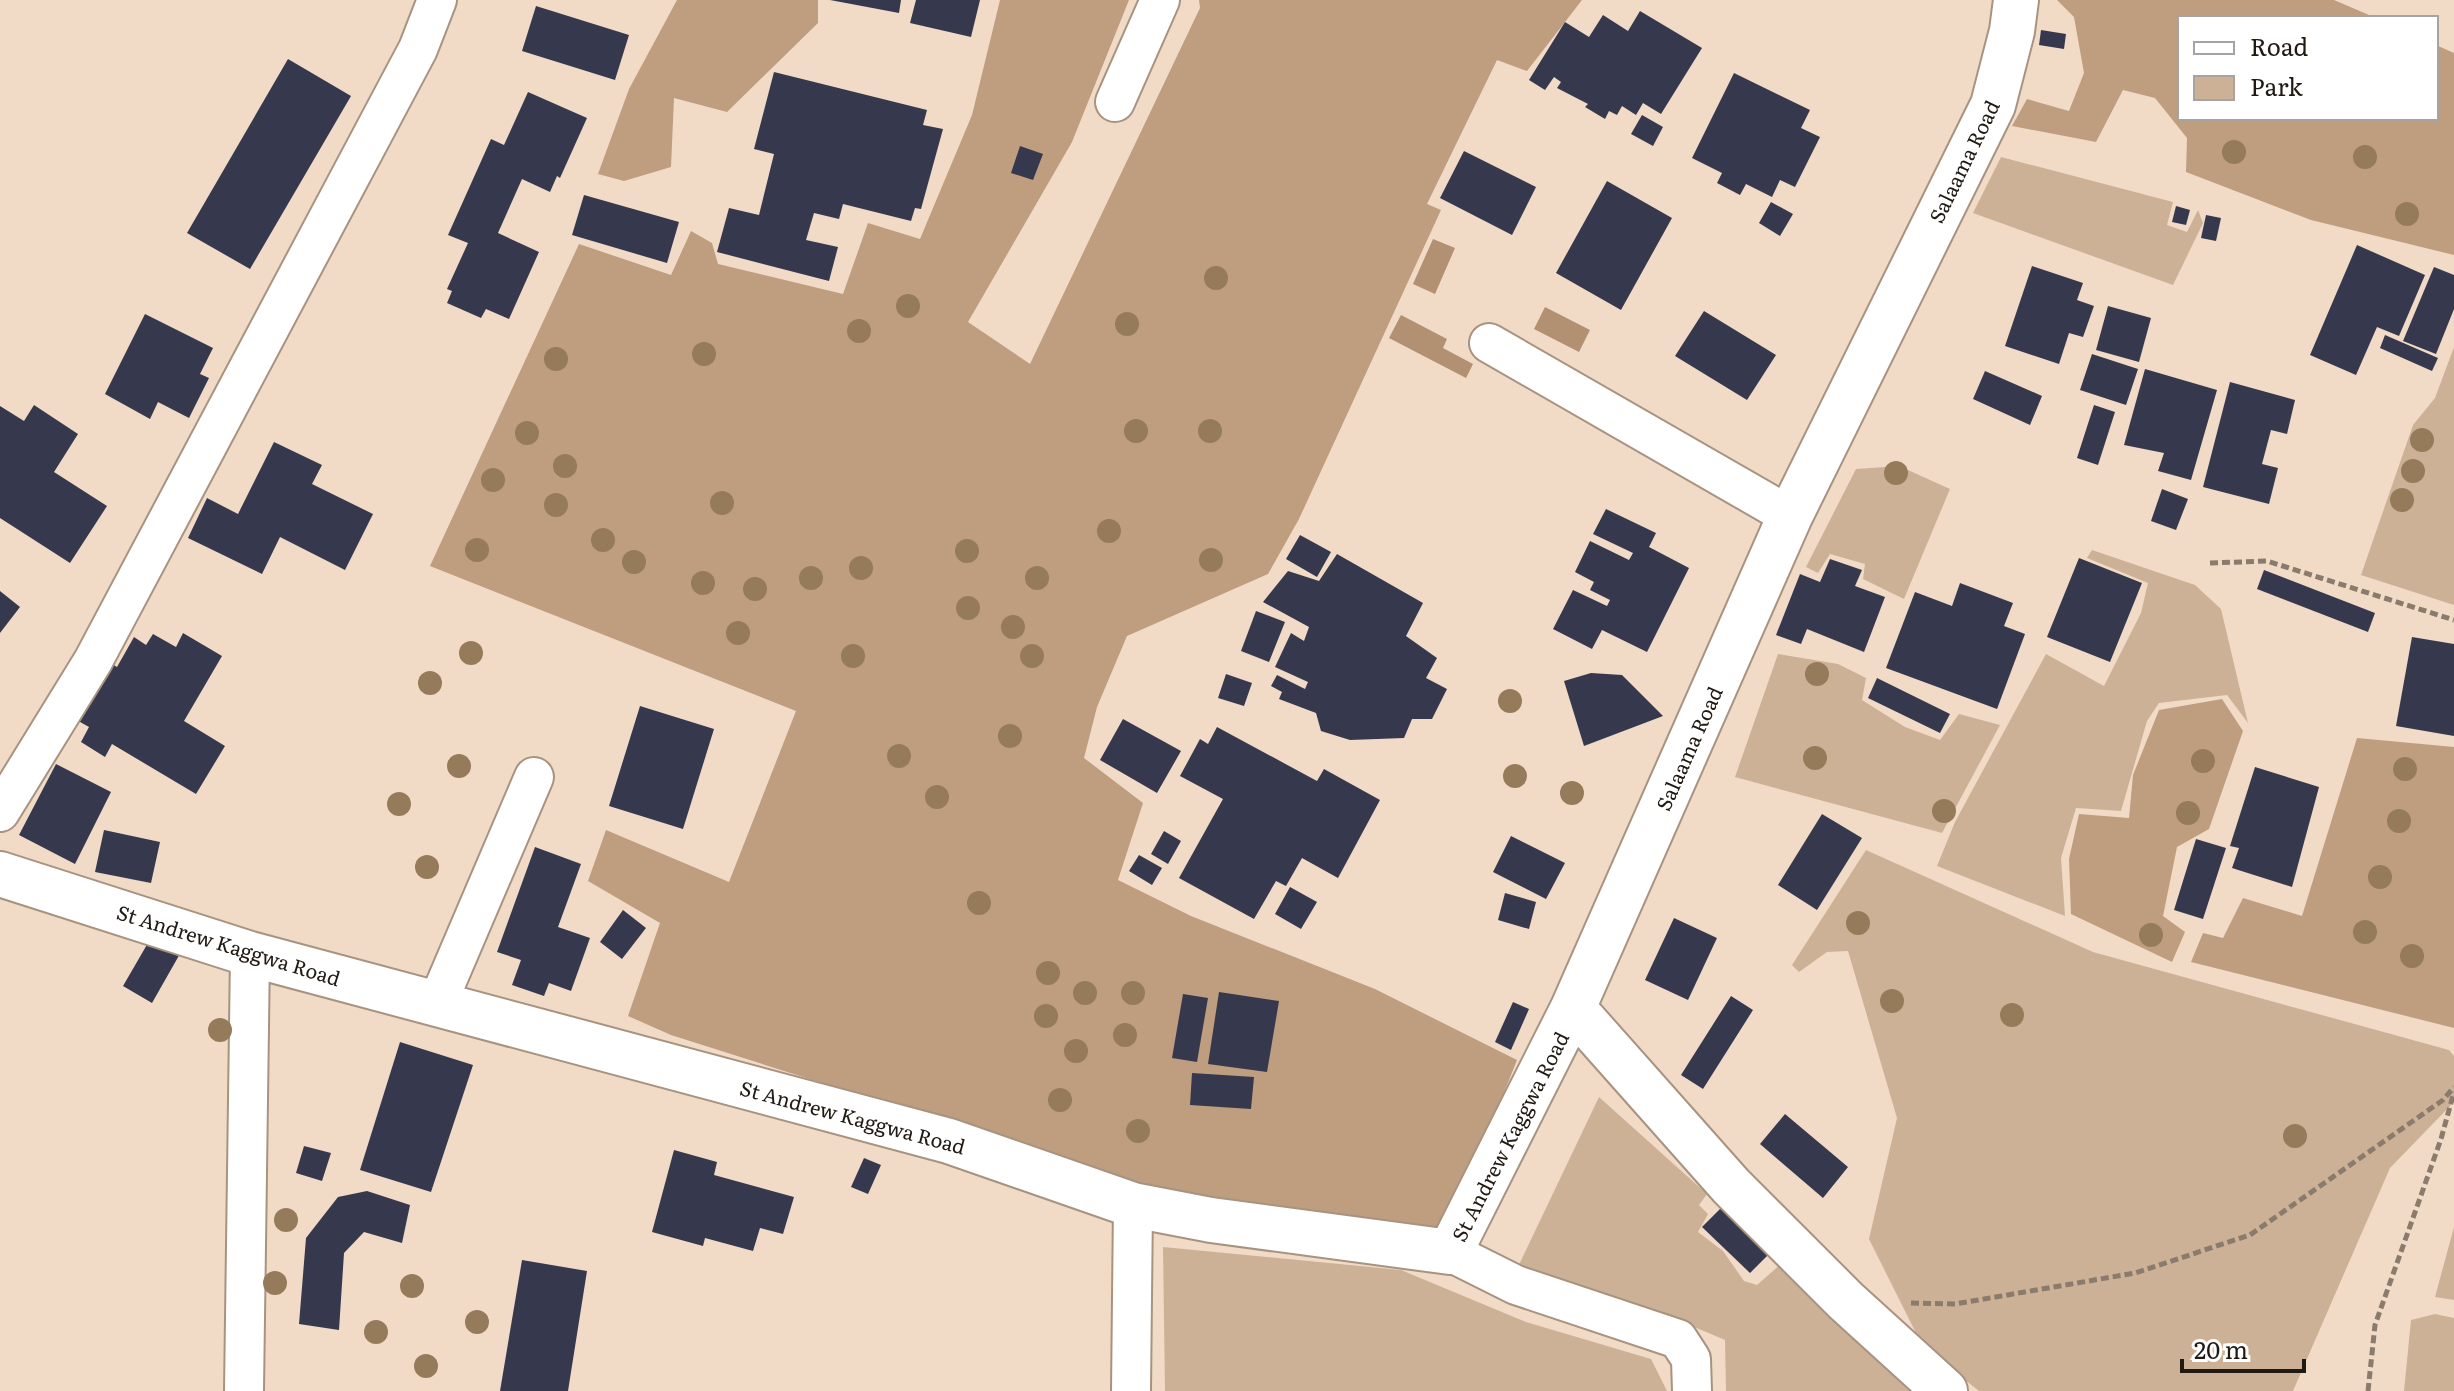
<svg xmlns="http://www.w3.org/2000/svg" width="2454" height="1391" viewBox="0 0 2454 1391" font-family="Literata,serif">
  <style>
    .green { fill: #ccb196 }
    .forest { fill: #be9e7f }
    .water { fill: #b19172 }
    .building { fill: #36394d }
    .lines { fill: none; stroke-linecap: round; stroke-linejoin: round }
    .minor-casing { stroke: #a79380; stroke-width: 42 }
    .tertiary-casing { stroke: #a79380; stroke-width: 48 }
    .path { stroke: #8a7b6d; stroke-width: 5; stroke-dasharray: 8 4; stroke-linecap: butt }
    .minor { stroke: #fff; stroke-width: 38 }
    .tertiary { stroke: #fff; stroke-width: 44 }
    .tree { fill: #967b5b }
    .labels { text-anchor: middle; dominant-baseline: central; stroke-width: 8; stroke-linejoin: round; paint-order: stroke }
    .street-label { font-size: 20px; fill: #211a13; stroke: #fff }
  </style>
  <rect width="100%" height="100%" fill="#f1dbc7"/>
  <path class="green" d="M2001,157L2173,202L2167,225L2187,232L2198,210L2203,223L2173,285L1973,213Z
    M2454,347V605L2361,575L2413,425L2435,398Z
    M1899,466L1950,489L1904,599L1863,579L1865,564L1830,554L1818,573L1806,567L1856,469Z
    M2092,550L2195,585L2221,609L2248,723L2227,695L2159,703L2147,721L2121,811L2076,808L2061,858L2065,916L1937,866L1955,822L2046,654L2104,686L2141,613L2148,583L2087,558Z
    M1778,654L1838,664L1866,678L1862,700L1905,727L1940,740L1959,714L2000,725L1942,833L1735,777Z
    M1866,850L2093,952L2449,1050L2454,1056V1102L2390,1168L2293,1391H1979L1923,1347L1869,1239L1897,1118L1848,951L1827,952L1799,972L1792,965Z
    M1599,1097L1707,1194L1699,1205L1708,1214L1698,1232L1723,1251L1744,1281L1757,1285L1782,1263L1923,1391H1726L1725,1340L1659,1312L1517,1269Z
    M2454,1227V1300L2435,1297Z
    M1163,1247L1401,1270L1526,1322L1651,1359L1667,1391H1165Z
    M2435,1314L2454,1318V1391H2404L2411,1320Z"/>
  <path class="forest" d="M677,0H818V23L727,112L674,98L671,167L624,181L598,174L629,89Z
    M1000,0H1129L1072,142L968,322L1030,364L1200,8L1199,0H1582L1527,71L1497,60L1427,204L1441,210L1299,519L1268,574L1127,636L1097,707L1084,758L1143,803L1118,880L1191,916L1375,989L1517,1060L1467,1186L1428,1262L1231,1234L1011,1143L671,1035L628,1016L660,923L588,881L606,830L729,882L796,711L430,566L579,244L671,275L691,231L712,243L718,264L843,294L868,223L920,239L972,115Z
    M2057,0H2334L2376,18H2180V118H2436V45L2454,53V255L2311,220L2186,172L2187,138L2155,98L2123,90L2096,142L2012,126L2027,99L2069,111L2084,73L2074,17Z
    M2222,699L2243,731L2209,829L2177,847L2163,916L2185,932L2172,962L2071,914L2069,859L2079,814L2129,818L2133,775L2159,710Z
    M2357,738L2454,747V1028L2191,962L2203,933L2223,938L2243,898L2302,916Z"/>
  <path class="water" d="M1433,239L1455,248L1435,294L1413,284Z
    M1545,307L1590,330L1579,352L1534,329Z
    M1401,315L1447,339L1443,348L1473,364L1466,378L1389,338Z"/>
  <path class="building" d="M830,0H901L899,13Z
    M916,0H980L971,37L910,23Z
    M536,6L629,35L615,80L522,51Z
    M1640,11L1702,48L1661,114L1643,103L1636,115L1622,106L1617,115L1609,111L1605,119L1585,107L1588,104L1557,88L1561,82L1554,77L1545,90L1529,80L1565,22L1589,37L1603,15L1628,31Z
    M2041,30L2066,34L2064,49L2039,45Z
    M288,59L351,96L250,269L187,233Z
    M774,72L927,110L923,125L943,129L921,209L915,208L911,221L843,204L839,219L814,213L806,240L838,247L829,281L717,252L729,208L759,215L774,154L754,149Z
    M1734,73L1810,110L1801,128L1820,137L1795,187L1780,180L1772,197L1746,184L1740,195L1717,183L1722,173L1692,158Z
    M528,92L587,118L560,178L557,176L550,192L522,179L498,233L539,252L509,319L486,309L481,318L447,303L452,291L447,289L468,243L448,235L491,139L504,145Z
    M1642,115L1663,127L1653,146L1631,134Z
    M1020,146L1043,154L1033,180L1011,173Z
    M1464,151L1536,187L1512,235L1440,198Z
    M1607,181L1672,218L1621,310L1556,273Z
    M584,195L679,222L667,263L572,235Z
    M1771,202L1793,214L1780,236L1759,223Z
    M2176,206L2190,210L2186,225L2172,222Z
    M2206,215L2221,218L2216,241L2201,238Z
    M2357,245L2425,275L2399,336L2377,327L2356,375L2310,355Z
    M2032,266L2083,283L2077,300L2094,306L2083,337L2069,333L2059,364L2005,346Z
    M2434,267L2454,275V309L2436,354L2403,341Z
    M2108,306L2151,318L2139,362L2096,350Z
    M1704,311L1776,355L1747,400L1675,356Z
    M145,314L213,348L200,374L209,378L189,418L158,402L150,419L105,394Z
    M2385,335L2438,358L2432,371L2380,348Z
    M2092,354L2138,369L2126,405L2080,390Z
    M2145,369L2217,390L2191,480L2158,471L2164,453L2124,445Z
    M1985,371L2042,396L2030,425L1973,399Z
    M2230,382L2295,400L2287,434L2271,430L2262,464L2278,468L2269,504L2203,487Z
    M34,405L78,434L54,472L107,506L70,563L0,518V406L24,421Z
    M2094,405L2115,412L2098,465L2077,458Z
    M274,442L322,465L312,484L373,514L345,570L280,537L262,574L188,538L207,498L238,514Z
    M2162,489L2188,499L2176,530L2151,521Z
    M1606,509L1656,533L1649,547L1689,568L1647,652L1602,630L1592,649L1553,629L1573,590L1607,606L1610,600L1590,590L1594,582L1575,572L1590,541L1629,560L1633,553L1593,534Z
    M1300,535L1331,552L1317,577L1286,559Z
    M1337,554L1423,603L1406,636L1437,658L1426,678L1447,689L1432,719H1412L1404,738L1350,740L1321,731L1316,713L1279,699L1282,692L1271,686L1277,675L1305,689L1308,682L1275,667L1291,633L1304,641L1309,627L1263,602L1288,571L1319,581Z
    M2079,558L2142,583L2110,662L2047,637Z
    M1830,559L1862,570L1855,586L1885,597L1864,652L1807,629L1801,644L1776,635L1800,574L1820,582Z
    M2264,570L2375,613L2368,632L2257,589Z
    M1960,583L2013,603L2004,626L2025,634L1997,709L1886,668L1915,592L1952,606Z
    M0,591L20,607L0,633Z
    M1256,611L1285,622L1269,662L1241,651Z
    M183,633L222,656L184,721L225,746L196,794L112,744L105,757L81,742L89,727L73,718L107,661L117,667L134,637L146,645L153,634L176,647Z
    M2412,637L2454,644V736L2396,726Z
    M1591,673L1622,675L1663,716L1584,746L1564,681Z
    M1226,674L1252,683L1244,706L1218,698Z
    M1877,678L1950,714L1940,733L1868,698Z
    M640,706L714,729L683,829L609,806Z
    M1123,719L1181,751L1157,793L1100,760Z
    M1217,727L1317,781L1324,769L1380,800L1338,878L1302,858L1286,886L1276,881L1254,919L1179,878L1223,799L1180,776L1200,739L1208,744Z
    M56,764L111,792L75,864L19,835Z
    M2255,767L2319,787L2292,887L2232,868L2239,848L2230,846Z
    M1822,814L1862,838L1817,910L1778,885Z
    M104,830L160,842L151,883L95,872Z
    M1164,831L1181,841L1168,864L1151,854Z
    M1511,836L1565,863L1546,899L1493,872Z
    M2196,839L2226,848L2203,919L2174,910Z
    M535,847L581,864L558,927L590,938L571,991L549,983L544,996L512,985L521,960L497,952Z
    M1139,855L1162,868L1152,885L1129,871Z
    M1290,887L1317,902L1301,929L1275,914Z
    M1505,893L1536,902L1529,929L1498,920Z
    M623,910L646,928L622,959L600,942Z
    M1674,918L1717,938L1688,1000L1645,980Z
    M152,936L181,952L152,1003L123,986Z
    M1219,992L1279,1001L1267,1072L1208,1064Z
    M1183,994L1208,998L1197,1062L1172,1058Z
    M1731,996L1753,1010L1703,1089L1681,1075Z
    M1513,1002L1529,1009L1511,1050L1495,1042Z
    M400,1042L473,1065L431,1192L360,1170Z
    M1192,1073L1254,1077L1251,1109L1190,1105Z
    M1785,1114L1848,1167L1823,1198L1760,1144Z
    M304,1146L331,1153L322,1181L296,1173Z
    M674,1150L717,1162L714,1175L794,1197L783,1234L760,1228L753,1251L705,1238L703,1246L652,1232Z
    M864,1158L881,1165L868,1194L851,1187Z
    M367,1191L410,1205L402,1243L364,1232L344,1253L339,1330L299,1324L306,1238L338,1197Z
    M1721,1208L1769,1254L1750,1273L1702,1227Z
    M522,1260L587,1271L568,1391H500Z"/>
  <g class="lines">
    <defs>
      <path id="minor" d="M1115,102L1160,0
        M1489,343L1790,516
        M0,812L93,661L418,49L437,0
        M437,1004L534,777
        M1450,1252L1516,1285L1678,1339L1691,1359L1692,1391
        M244,1391L250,954
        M1131,1391L1133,1205"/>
      <path id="tertiary" d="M0,874L250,954L949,1141L1133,1205L1211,1220L1450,1252L1573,1008
        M1945,1391L1846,1301L1731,1186L1573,1008L1790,516L1993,105L2012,31L2016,0"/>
    </defs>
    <use href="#minor" class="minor-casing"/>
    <use href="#tertiary" class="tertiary-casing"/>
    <path class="path" d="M2210,563L2267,561L2454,620
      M1911,1303L1955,1304L2135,1273L2250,1235L2443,1100L2454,1087
      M2368,1391L2375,1325L2441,1139L2454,1092"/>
    <use href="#minor" class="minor"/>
    <use href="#tertiary" class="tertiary"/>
  </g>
  <g class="tree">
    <circle cx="2234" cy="152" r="12"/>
    <circle cx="2365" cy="157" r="12"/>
    <circle cx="2407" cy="214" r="12"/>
    <circle cx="1216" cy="278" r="12"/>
    <circle cx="908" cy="306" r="12"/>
    <circle cx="1127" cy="324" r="12"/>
    <circle cx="859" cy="331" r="12"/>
    <circle cx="704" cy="354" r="12"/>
    <circle cx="556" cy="359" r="12"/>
    <circle cx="1136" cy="431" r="12"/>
    <circle cx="1210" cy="431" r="12"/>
    <circle cx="527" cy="433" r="12"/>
    <circle cx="2422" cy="440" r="12"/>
    <circle cx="565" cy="466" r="12"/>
    <circle cx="2413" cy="471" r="12"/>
    <circle cx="1896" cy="473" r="12"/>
    <circle cx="493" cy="480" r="12"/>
    <circle cx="2402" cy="500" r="12"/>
    <circle cx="722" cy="503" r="12"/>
    <circle cx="556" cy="505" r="12"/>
    <circle cx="1109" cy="531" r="12"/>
    <circle cx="603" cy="540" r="12"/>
    <circle cx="477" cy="550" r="12"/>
    <circle cx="967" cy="551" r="12"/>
    <circle cx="1211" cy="560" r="12"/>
    <circle cx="634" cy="562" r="12"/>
    <circle cx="861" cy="568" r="12"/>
    <circle cx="811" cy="578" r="12"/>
    <circle cx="1037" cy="578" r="12"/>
    <circle cx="703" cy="583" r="12"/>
    <circle cx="755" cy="589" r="12"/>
    <circle cx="968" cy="608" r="12"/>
    <circle cx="1013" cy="627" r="12"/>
    <circle cx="738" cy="633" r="12"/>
    <circle cx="471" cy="653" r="12"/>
    <circle cx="853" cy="656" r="12"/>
    <circle cx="1032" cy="656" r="12"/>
    <circle cx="1817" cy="674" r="12"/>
    <circle cx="430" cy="683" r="12"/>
    <circle cx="1510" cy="701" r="12"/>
    <circle cx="1010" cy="736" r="12"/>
    <circle cx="899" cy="756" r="12"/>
    <circle cx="1815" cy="758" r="12"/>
    <circle cx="2203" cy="761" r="12"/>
    <circle cx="459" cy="766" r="12"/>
    <circle cx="2405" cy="769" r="12"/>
    <circle cx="1515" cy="776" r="12"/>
    <circle cx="1572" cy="793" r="12"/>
    <circle cx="937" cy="797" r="12"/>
    <circle cx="399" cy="804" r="12"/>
    <circle cx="1944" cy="811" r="12"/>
    <circle cx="2188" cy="813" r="12"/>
    <circle cx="2399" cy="821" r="12"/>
    <circle cx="427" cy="867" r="12"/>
    <circle cx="2380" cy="877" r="12"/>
    <circle cx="979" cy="903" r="12"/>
    <circle cx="1858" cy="923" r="12"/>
    <circle cx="2365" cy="932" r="12"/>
    <circle cx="2151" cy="935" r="12"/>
    <circle cx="2412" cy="956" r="12"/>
    <circle cx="1048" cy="973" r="12"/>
    <circle cx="1085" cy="993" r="12"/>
    <circle cx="1133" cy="993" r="12"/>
    <circle cx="1892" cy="1001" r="12"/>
    <circle cx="2012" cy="1015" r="12"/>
    <circle cx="1046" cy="1016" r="12"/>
    <circle cx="220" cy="1030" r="12"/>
    <circle cx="1125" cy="1035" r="12"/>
    <circle cx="1076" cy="1051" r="12"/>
    <circle cx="1060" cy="1100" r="12"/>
    <circle cx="1138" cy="1131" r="12"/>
    <circle cx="2295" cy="1136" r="12"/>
    <circle cx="286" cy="1220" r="12"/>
    <circle cx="275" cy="1283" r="12"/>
    <circle cx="412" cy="1286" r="12"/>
    <circle cx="477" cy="1322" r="12"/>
    <circle cx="376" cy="1332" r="12"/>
    <circle cx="426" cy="1366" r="12"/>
  </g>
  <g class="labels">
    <g class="street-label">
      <text transform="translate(1963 161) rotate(-64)">Salaama Road</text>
      <text transform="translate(1688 748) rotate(-66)">Salaama Road</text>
      <text transform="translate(229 944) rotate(17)">St Andrew Kaggwa Road</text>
      <text transform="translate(853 1116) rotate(15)">St Andrew Kaggwa Road</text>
      <text transform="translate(1509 1136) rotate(-63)">St Andrew Kaggwa Road</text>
    </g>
  </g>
  <rect x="2178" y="16" width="260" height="104" fill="#ffffff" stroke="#a6a3a1" stroke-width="2"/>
  <rect x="2194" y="42" width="40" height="12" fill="#ffffff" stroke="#a6a3a1" stroke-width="2"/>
  <text x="2250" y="56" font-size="24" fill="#211a13">Road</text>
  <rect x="2194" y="76" width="40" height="24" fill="#ccb196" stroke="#a6a3a1" stroke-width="2"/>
  <text x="2250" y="96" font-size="24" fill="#211a13">Park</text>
  <path d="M2182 1359v12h122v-12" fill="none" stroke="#211a13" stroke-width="4"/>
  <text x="2194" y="1359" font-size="24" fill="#211a13" stroke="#ffffff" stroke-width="6" paint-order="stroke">20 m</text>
</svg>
